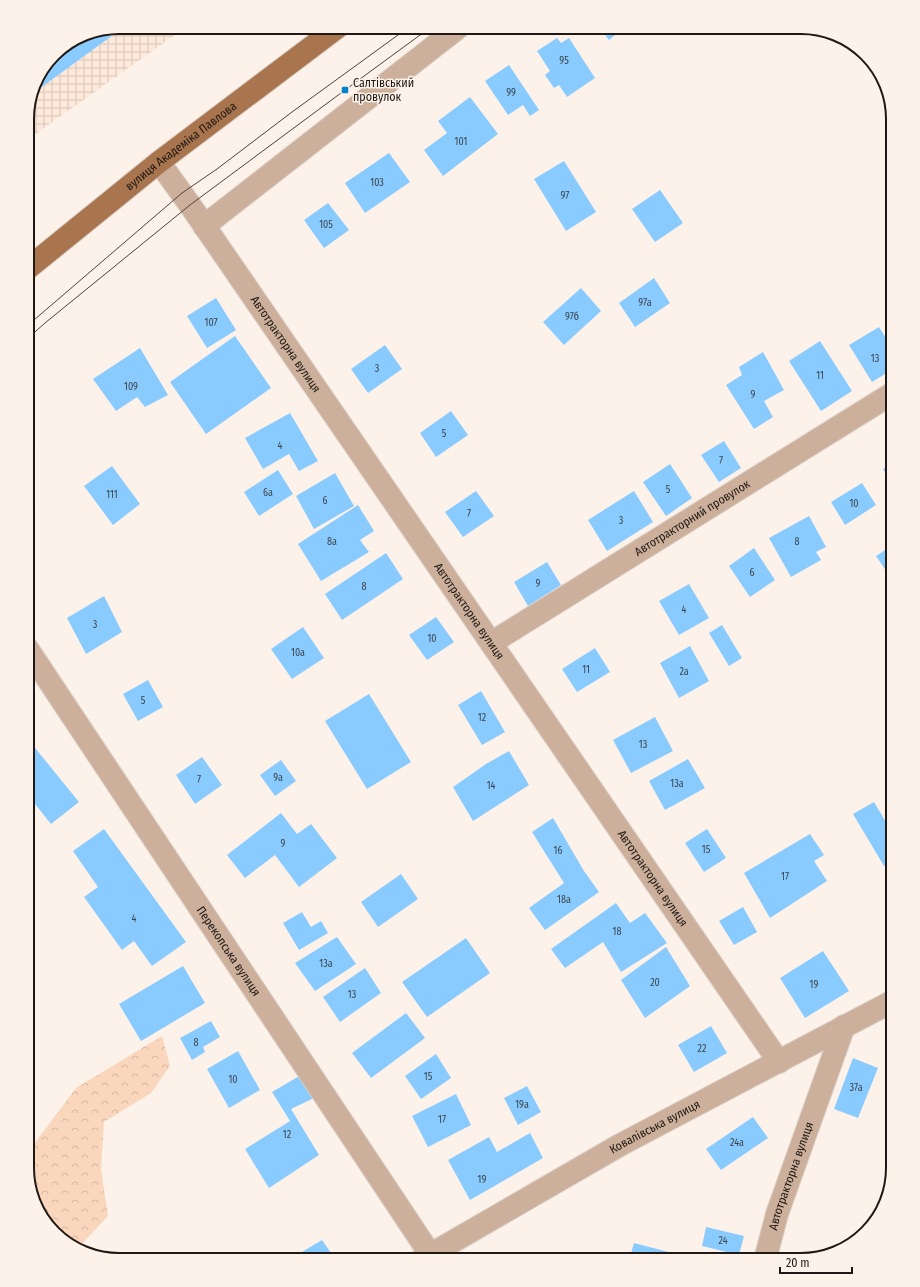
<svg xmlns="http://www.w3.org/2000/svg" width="920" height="1287" viewBox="0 0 920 1287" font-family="'Fira Sans Condensed',sans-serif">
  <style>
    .industrial { fill: url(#industrial-grid) }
    .forest { fill: url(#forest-crowns) }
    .building { fill: #8acbff }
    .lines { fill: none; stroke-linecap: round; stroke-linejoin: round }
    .minor-casing { stroke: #d9cfc8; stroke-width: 24 }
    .major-casing { stroke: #d9cfc8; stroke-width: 24 }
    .minor { stroke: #cdb09b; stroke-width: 22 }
    .major { stroke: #a9754e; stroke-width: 22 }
    .tram { stroke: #4b443f; stroke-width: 1 }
    .poi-dot { fill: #0083ca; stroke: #fdf2ea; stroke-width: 1.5 }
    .labels { text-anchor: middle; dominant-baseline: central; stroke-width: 3; stroke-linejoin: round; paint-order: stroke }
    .number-label { font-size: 10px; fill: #3a454f }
    .poi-label { font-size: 12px; fill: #1f1814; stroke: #fdf2ea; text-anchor: start }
    .street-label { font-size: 12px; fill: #1f1814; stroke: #fdf2ea }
    .rim { fill: none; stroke: #1f1814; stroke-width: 2 }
  </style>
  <defs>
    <pattern id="industrial-grid" width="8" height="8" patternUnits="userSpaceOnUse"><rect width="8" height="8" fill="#fde8da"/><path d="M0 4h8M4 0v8" fill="none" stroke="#d8c6ba"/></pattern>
    <pattern id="forest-crowns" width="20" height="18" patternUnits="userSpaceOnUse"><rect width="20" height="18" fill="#fad6bc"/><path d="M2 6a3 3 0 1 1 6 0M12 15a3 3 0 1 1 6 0" fill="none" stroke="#d6b7a1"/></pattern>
  </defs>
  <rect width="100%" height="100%" fill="#fdf2ea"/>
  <path class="industrial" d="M119,27H186L27,140V113L36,79L58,50L84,34Z"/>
  <path class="forest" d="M162,1036L170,1066L151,1093L104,1122L101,1169L108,1216L77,1249L73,1248L39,1214L27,1168V1143L34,1144L76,1088Z"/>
  <path class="building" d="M119,27H124L32,94L36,79L58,50L84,34Z
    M599,27H625L609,40Z
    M557,38L561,43L569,38L595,78L567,97L559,85L554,88L545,75L550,71L537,51Z
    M509,65L539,110L530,116L523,105L508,115L485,81Z
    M470,97L498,134L443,176L424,150L447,133L438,121Z
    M389,153L410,182L365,213L345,183Z
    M564,161L596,212L566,231L534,179Z
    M660,190L683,223L655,242L632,209Z
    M328,203L349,230L324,248L304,220Z
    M654,278L670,303L635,327L619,303Z
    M581,288L601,311L564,345L543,322Z
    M216,298L236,330L207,348L187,316Z
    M879,327L893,349V369L872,382L849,345Z
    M235,336L271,388L206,434L170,382Z
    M820,341L852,391L821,411L789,361Z
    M385,345L402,369L368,393L351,369Z
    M140,348L168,395L145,407L137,397L116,411L93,379Z
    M763,352L784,390L764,401L773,417L754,429L726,385L742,375L739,367Z
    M451,411L468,435L436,457L420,433Z
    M290,413L318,461L299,471L289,454L263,469L245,438Z
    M724,441L741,468L719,482L701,455Z
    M27,444L35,455L27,461Z
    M893,463V484L883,469Z
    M670,464L692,498L666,516L643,482Z
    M112,466L140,504L113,525L84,486Z
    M278,470L293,494L259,516L244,492Z
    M335,473L354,506L314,529L296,496Z
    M862,483L876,505L845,525L831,502Z
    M476,491L494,516L463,537L445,512Z
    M634,491L653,522L607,551L588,520Z
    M358,505L374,531L360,540L369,552L321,581L298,544Z
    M809,516L826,547L816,552L821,560L791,577L769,538Z
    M893,545V577L891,578L876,556Z
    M754,548L775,580L750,597L729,566Z
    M386,553L403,579L342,620L325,594Z
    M547,562L561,585L528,606L514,582Z
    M689,584L709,618L679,635L659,601Z
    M104,596L122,632L86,654L67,618Z
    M436,617L454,642L427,660L409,635Z
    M722,625L742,658L729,666L709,633Z
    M303,627L324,658L292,679L271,649Z
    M690,646L709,681L679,698L660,663Z
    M595,648L610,672L577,692L562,669Z
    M148,680L163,707L138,721L123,694Z
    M481,691L505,732L482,745L458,705Z
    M369,694L411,762L367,789L325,721Z
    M655,717L673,751L631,773L613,740Z
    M27,738L79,802L51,824L27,794Z
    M509,751L529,785L473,821L453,787L486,764Z
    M202,757L222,785L195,804L176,775Z
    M688,759L705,788L665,810L649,781Z
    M281,760L296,781L275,796L260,775Z
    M874,802L893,834V861L884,866L853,814Z
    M281,813L297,834L311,824L337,858L299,887L275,855L245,878L227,855Z
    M553,818L584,871L599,892L545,930L529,908L564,883L532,832Z
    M104,829L186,942L152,966L134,941L122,950L84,897L98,887L73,851Z
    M707,829L726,858L704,872L685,843Z
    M810,834L824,855L814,861L827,881L770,918L744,873Z
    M401,874L418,899L378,927L361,902Z
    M616,903L630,923L645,913L667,943L621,972L603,942L565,968L551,949Z
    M743,907L757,932L734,945L719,921Z
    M302,912L311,927L321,921L328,933L299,950L283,923Z
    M337,937L356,964L315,991L295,963Z
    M466,938L490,973L427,1017L402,982Z
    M666,947L690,986L645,1018L621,980Z
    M823,951L849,991L805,1018L780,978Z
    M183,966L205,1003L141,1041L119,1004Z
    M365,968L381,993L340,1022L323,997Z
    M406,1013L425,1038L371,1078L352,1053Z
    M211,1021L220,1037L203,1047L205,1052L192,1060L180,1038Z
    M711,1026L727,1053L694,1072L678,1045Z
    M238,1051L260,1090L229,1108L207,1069Z
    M436,1054L451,1078L421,1099L405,1076Z
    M853,1058L878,1068L858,1118L834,1109Z
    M301,1075L314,1098L291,1109L319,1155L269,1188L245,1149L290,1121L272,1092Z
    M527,1086L541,1112L518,1125L504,1098Z
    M456,1094L471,1125L428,1147L412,1116Z
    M753,1117L768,1138L721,1170L706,1149Z
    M530,1133L543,1158L470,1200L448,1160L489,1137L497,1152Z
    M706,1227L744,1236L739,1255L702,1246Z
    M322,1240L336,1260H293L292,1258Z
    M634,1243L680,1255L679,1260H629Z"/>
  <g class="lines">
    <defs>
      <g id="minor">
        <path id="s1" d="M159,162L190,205L779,1062"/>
        <path d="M204,226L459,27"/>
        <path id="s2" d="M491,643L893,393"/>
        <path id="s3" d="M27,648L430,1254"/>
        <path id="s4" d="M421,1260L620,1145L893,1001"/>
        <path id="s5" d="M765,1260L777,1214L844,1026"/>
      </g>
      <g id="major">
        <path id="s6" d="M27,269L159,162L338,27"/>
      </g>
    </defs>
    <use href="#minor" class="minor-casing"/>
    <use href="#major" class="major-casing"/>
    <use href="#minor" class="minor"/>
    <use href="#major" class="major"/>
    <path class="tram" d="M27,326L182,193L217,169L292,112L409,27
      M27,339L45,323L190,205L345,90L431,27"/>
  </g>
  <rect class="poi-dot" x="341" y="86" width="8" height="8" rx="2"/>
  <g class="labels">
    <g class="number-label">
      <text x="564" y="61">95</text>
      <text x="511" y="93">99</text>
      <text x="461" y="142">101</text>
      <text x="377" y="183">103</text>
      <text x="565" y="196">97</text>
      <text x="326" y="225">105</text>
      <text x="645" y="303">97а</text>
      <text x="572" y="317">97б</text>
      <text x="211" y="323">107</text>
      <text x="875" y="359">13</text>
      <text x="377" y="369">3</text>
      <text x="820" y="376">11</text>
      <text x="131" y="387">109</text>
      <text x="753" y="395">9</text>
      <text x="444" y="434">5</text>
      <text x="280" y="446">4</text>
      <text x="721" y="461">7</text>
      <text x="668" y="490">5</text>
      <text x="268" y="493">6а</text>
      <text x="112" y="495">111</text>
      <text x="325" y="501">6</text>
      <text x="854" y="504">10</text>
      <text x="469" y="514">7</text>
      <text x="621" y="521">3</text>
      <text x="332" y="542">8а</text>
      <text x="797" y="542">8</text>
      <text x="752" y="573">6</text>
      <text x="538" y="584">9</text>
      <text x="364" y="587">8</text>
      <text x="684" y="610">4</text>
      <text x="95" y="625">3</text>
      <text x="432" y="639">10</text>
      <text x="298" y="653">10а</text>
      <text x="586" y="670">11</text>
      <text x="684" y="672">2а</text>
      <text x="143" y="701">5</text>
      <text x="482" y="718">12</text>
      <text x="643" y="745">13</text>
      <text x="278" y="778">9а</text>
      <text x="199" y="780">7</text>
      <text x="677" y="784">13а</text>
      <text x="491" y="786">14</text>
      <text x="283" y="844">9</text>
      <text x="706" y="850">15</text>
      <text x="558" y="851">16</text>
      <text x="785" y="877">17</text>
      <text x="564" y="900">18а</text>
      <text x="134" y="919">4</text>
      <text x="617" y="932">18</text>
      <text x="326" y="964">13а</text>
      <text x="655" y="983">20</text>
      <text x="814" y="985">19</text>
      <text x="352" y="995">13</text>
      <text x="196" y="1043">8</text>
      <text x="702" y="1049">22</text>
      <text x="428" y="1077">15</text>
      <text x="233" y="1080">10</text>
      <text x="856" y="1088">37а</text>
      <text x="522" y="1105">19а</text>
      <text x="442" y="1120">17</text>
      <text x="287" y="1135">12</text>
      <text x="737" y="1143">24а</text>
      <text x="482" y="1180">19</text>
      <text x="723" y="1241">24</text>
    </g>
    <g class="poi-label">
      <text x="353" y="83">Салтівський<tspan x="353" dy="14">провулок</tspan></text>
    </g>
    <g class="street-label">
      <text stroke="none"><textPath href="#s6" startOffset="197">вулиця Академіка Павлова</textPath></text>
      <text stroke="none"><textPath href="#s1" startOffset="222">Автотракторна вулиця</textPath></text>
      <text stroke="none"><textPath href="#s2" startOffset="237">Автотракторний провулок</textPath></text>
      <text stroke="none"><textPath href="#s1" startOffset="546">Автотракторна вулиця</textPath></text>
      <text stroke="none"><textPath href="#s1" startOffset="870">Автотракторна вулиця</textPath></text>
      <text stroke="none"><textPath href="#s3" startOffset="364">Перекопська вулиця</textPath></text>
      <text stroke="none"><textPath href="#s4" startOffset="269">Ковалівська вулиця</textPath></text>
      <text stroke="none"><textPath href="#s5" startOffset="88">Автотракторна вулиця</textPath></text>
    </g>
  </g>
  <path d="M0 0H920V1287H0ZM119 34H801A85 85 0 0 1 886 119V1168A85 85 0 0 1 801 1253H119A85 85 0 0 1 34 1168V119A85 85 0 0 1 119 34Z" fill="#fdf2ea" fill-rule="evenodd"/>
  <path class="rim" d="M119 34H801A85 85 0 0 1 886 119V1168A85 85 0 0 1 801 1253H119A85 85 0 0 1 34 1168V119A85 85 0 0 1 119 34Z"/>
  <path d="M780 1267v6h72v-6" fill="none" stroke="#1f1814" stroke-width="2"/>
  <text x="786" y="1267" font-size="12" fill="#1f1814" stroke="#fdf2ea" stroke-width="3" paint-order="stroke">20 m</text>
</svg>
